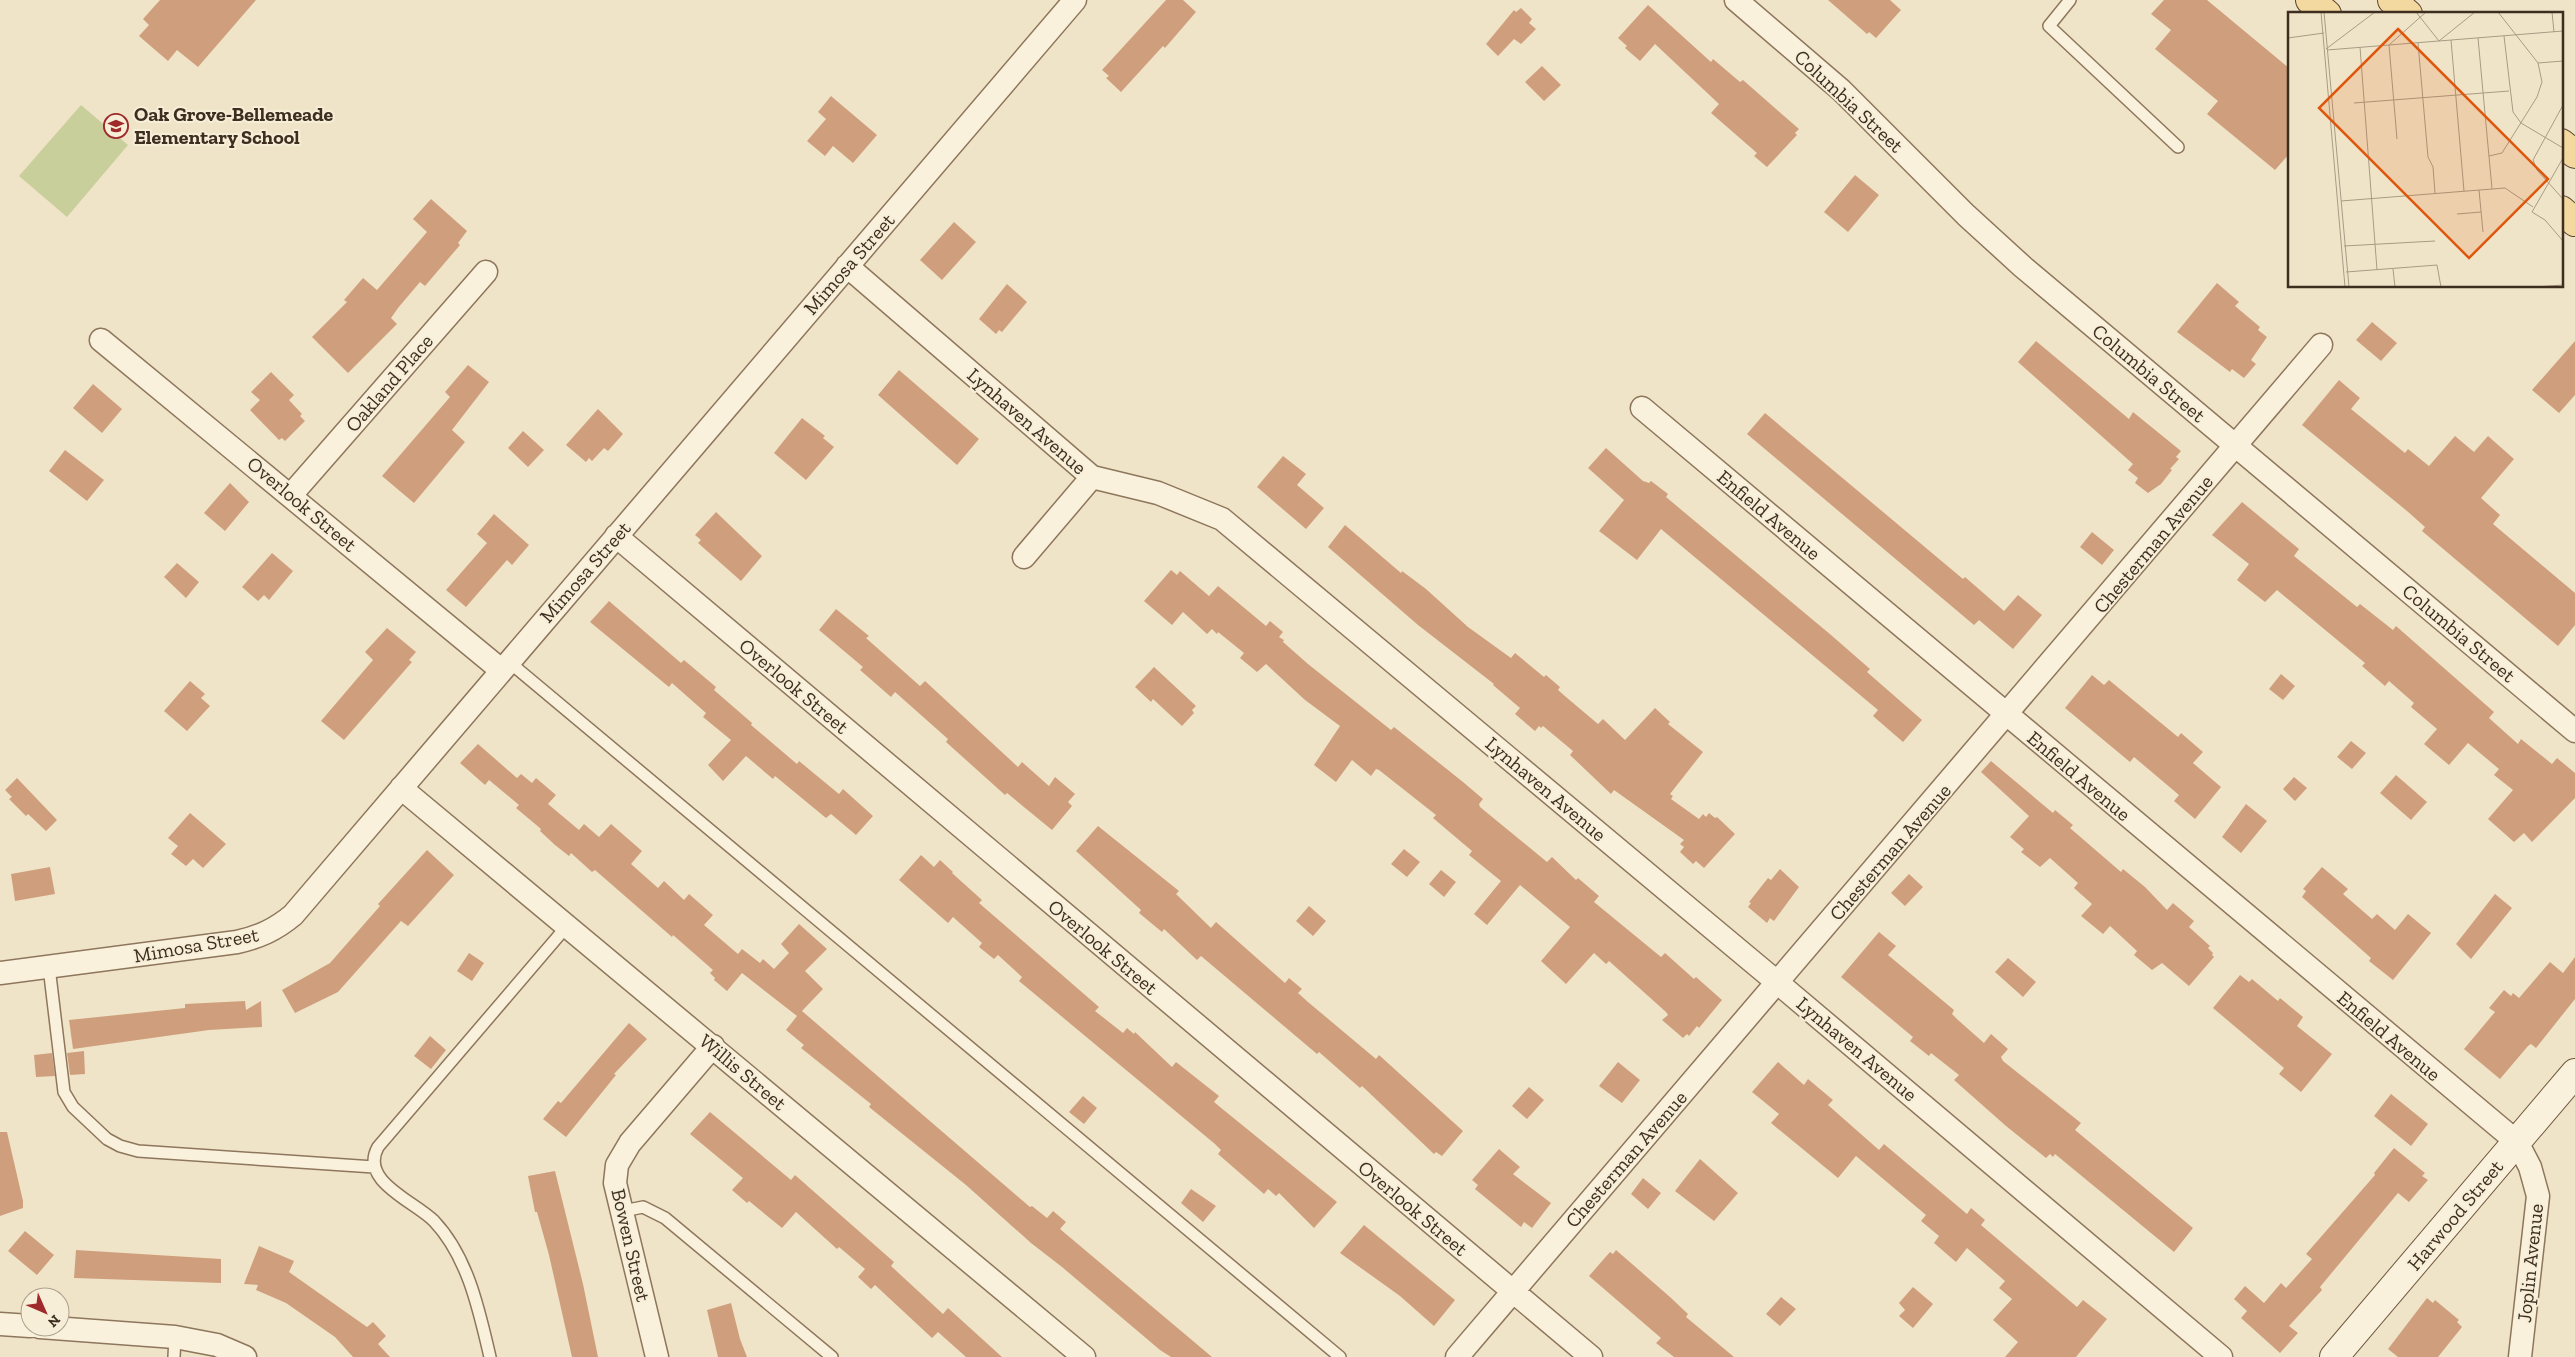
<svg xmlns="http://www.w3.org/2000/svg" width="2575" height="1357" viewBox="0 0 2575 1357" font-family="'Zilla Slab',serif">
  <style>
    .green { fill: #c9cf9b }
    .building { fill: #cf9f7d }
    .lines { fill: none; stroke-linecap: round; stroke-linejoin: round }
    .lane-casing { stroke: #8d765c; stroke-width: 14 }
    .street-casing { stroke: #8d765c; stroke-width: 25 }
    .secondary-casing { stroke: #6f573f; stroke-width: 30 }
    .primary-casing { stroke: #5b4430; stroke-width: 30 }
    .lane { stroke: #faf1dc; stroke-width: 11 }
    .street { stroke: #faf1dc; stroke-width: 22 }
    .secondary { stroke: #faf1dc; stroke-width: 28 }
    .primary { stroke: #f3d9a0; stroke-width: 28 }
    .labels { text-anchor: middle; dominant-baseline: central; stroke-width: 4; stroke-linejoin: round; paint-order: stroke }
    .street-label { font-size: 20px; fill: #3d2e20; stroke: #f7eed8 }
    .poi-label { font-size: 20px; font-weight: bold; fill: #3d2e20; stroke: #f7eed8; text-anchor: start }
    .inset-road { fill: none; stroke: #a89b85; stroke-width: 1 }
    .view { fill: #df570d; fill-opacity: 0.15; stroke: #df570d; stroke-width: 2.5 }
    .inset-edge { fill: none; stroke: #3d2e20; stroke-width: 2.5 }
  </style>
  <rect width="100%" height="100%" fill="#f0e4c8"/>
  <path class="green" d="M81,105L128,145L67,217L19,176Z"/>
  <path class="building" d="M160,0H256L198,67L177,50L168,61L139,36L149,25L143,19Z
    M1166,0H1183L1196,12L1165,48L1163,46L1121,92L1106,78L1109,76L1102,70Z
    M1828,0H1890L1901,10L1876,38L1869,32L1867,34Z
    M2164,0H2207L2289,68V154L2275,170L2207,114L2218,101L2155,49L2171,30L2151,14Z
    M1648,5L1711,62L1713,59L1740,82L1743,80L1799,129L1795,133L1797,135L1767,167L1754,156L1757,153L1711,113L1719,104L1655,44L1640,61L1625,48L1627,46L1618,38Z
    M1521,8L1532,19L1529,23L1536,29L1521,44L1514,39L1498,56L1486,44L1514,10L1516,12Z
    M1542,66L1561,85L1544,101L1525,82Z
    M831,96L877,135L853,163L833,146L825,156L807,141L826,119L818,112Z
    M1855,175L1879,195L1848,232L1824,212Z
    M431,199L467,231L458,243L460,245L425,286L420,282L398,308L391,318L397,324L348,373L312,337L347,302L344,300L363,278L377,290L427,232L413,219Z
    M954,222L976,242L942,280L920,260Z
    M2217,283L2239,302L2235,306L2260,327L2258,330L2267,337L2251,360L2256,364L2244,378L2232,369L2230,372L2177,332Z
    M1007,284L1027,302L1002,332L999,330L996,334L979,319Z
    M2372,322L2397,343L2381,361L2356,340Z
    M2036,341L2129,419L2133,412L2181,451L2176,457L2179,459L2170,469L2172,470L2161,484L2148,493L2135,483L2138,478L2128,470L2133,464L2018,362Z
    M2575,341V395L2559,413L2532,390Z
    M468,365L489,382L452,430L465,442L414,503L382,476L450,397L445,392Z
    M899,370L979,439L957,465L878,395Z
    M271,372L294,395L289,400L302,414L300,416L305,421L285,441L282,438L279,440L250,410L260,400L251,392Z
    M2339,380L2360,398L2351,409L2405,453L2408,449L2429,466L2455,436L2474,452L2488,436L2514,459L2481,498L2500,515L2493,524L2575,593V625L2558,646L2422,531L2425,527L2407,511L2302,425Z
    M93,384L122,409L102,433L73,408Z
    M598,409L623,434L608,451L604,448L592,461L589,458L586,462L566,445Z
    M1765,413L1963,579L1965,577L2004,611L2018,595L2042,615L2013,649L1979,620L1974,625L1747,434Z
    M802,418L825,436L823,438L834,447L806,480L774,453Z
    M523,431L544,450L528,467L508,448Z
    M1606,448L1643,481L1649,483L1651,481L1668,494L1666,497L1831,635L1870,669L1867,672L1922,720L1903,742L1873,716L1878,710L1661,529L1637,560L1599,531L1624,500L1588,468Z
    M65,450L104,480L87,501L49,471Z
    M1283,456L1306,474L1297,485L1324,508L1306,529L1257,487Z
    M230,483L249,502L225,531L204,513Z
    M2242,502L2299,549L2294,556L2357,607L2360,604L2393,630L2396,626L2494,712L2489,718L2518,744L2521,739L2552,764L2557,758L2575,773V798L2532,842L2524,833L2514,842L2488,819L2513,790L2494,775L2499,769L2468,743L2449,765L2424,744L2437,729L2411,707L2414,703L2389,681L2385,686L2362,666L2365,663L2277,590L2265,602L2237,580L2249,564L2212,535Z
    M716,512L762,556L741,581L698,543L701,540L695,535Z
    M494,514L529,545L512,565L507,560L466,607L446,590L487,543L477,534Z
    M1345,525L1401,573L1402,571L1426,589L1468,627L1511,658L1515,653L1544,677L1546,675L1560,687L1558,690L1566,697L1598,724L1603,719L1625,740L1655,708L1670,722L1668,724L1703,752L1670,794L1673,796L1671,799L1699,819L1703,814L1706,817L1709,813L1715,818L1717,817L1735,834L1704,868L1696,861L1693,864L1680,852L1684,847L1680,844L1684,840L1614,790L1611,794L1570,755L1573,751L1543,726L1541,728L1539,726L1535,731L1515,714L1520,708L1493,685L1494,684L1418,625L1328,547Z
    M2092,532L2114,550L2102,565L2080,547Z
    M272,553L293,571L269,600L264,595L258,601L242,587Z
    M177,563L199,582L186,598L164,577Z
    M1171,570L1177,575L1180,571L1209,596L1218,586L1266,626L1270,621L1283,632L1279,637L1284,640L1283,642L1308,664L1391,730L1394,727L1463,782L1483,799L1479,804L1480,807L1547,862L1552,857L1576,880L1578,878L1599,896L1594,902L1661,957L1665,953L1694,979L1696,977L1722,1000L1699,1028L1697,1026L1689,1036L1687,1034L1683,1038L1662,1020L1668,1015L1666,1012L1609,961L1606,964L1594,953L1566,984L1541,961L1570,927L1520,885L1487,925L1474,914L1501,881L1469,855L1472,851L1433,818L1436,815L1379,770L1376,769L1371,776L1352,760L1336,782L1314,765L1340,726L1305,700L1266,664L1257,672L1240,658L1244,653L1218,632L1217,634L1212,629L1207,634L1183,612L1172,625L1144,601Z
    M609,601L681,663L684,660L716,687L714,690L752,723L751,725L797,764L799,761L839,794L843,789L873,816L856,835L831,814L826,818L775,776L773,779L746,756L723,781L708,765L731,740L703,717L706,713L672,683L669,687L590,622Z
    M836,609L869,636L866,638L920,686L925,681L1018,767L1022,762L1049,786L1055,777L1075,794L1068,802L1072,806L1052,830L1007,793L1005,795L946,742L948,739L895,692L891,697L860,670L863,667L819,630Z
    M387,628L416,652L409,660L412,662L344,740L321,721L373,660L365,652Z
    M1154,667L1196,706L1192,710L1194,713L1182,726L1153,699L1151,702L1135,687Z
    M2281,674L2295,686L2283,700L2269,689Z
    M2092,675L2104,685L2109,680L2178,737L2181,733L2203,752L2193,763L2221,787L2195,819L2174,801L2179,795L2134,757L2130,762L2065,708Z
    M190,681L205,694L201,698L210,706L187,731L164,711Z
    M2351,741L2366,753L2352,769L2337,757Z
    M478,744L517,778L521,774L532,783L536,778L556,795L548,804L579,830L584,824L599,837L611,824L642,851L631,864L658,888L664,881L684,900L689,894L713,915L704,925L738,954L742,949L760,963L763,959L774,969L789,953L781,944L799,924L827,949L805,971L823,989L802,1011L1030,1207L1032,1206L1047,1218L1053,1211L1066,1222L1060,1229L1212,1357H1171L1160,1350L1062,1267L1031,1243L966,1185L869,1107L871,1104L801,1048L804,1045L786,1030L797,1016L742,973L727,991L714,980L715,978L710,973L713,970L673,935L672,937L595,870L592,872L571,853L569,856L555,845L540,831L541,829L516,808L519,805L489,780L485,785L460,763Z
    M1991,761L2053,813L2055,810L2073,825L2070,828L2121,872L2123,869L2145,887L2167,910L2173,903L2194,921L2189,927L2210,946L2208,948L2213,953L2212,955L2214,957L2189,986L2162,963L2152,970L2134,955L2137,951L2110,926L2103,934L2081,916L2092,904L2074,888L2078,883L2050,858L2040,867L2021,852L2024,849L2010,837L2029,816L1981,772Z
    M2396,775L2427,802L2411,820L2380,793Z
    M2294,777L2307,788L2295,801L2283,789Z
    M17,778L57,820L46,831L28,814L26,816L9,799L12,797L5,790Z
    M2246,804L2267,821L2241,853L2222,837Z
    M190,813L226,844L203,868L193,859L186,866L171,854L178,846L168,838Z
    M1098,826L1179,891L1176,894L1211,928L1216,922L1285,983L1289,978L1302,989L1298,993L1308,1002L1376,1059L1379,1055L1463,1131L1442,1156L1436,1152L1434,1154L1362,1086L1360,1088L1319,1052L1317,1054L1201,956L1197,960L1164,929L1162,932L1139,913L1141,910L1076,851Z
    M1404,849L1420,862L1407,877L1391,864Z
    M427,850L454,875L408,926L401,921L338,992L295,1013L282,990L330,963L380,906L378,904Z
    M921,855L934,867L940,860L953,872L952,873L982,900L979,903L1099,1007L1095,1011L1123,1033L1127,1028L1134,1034L1135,1032L1172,1067L1176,1062L1219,1096L1214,1102L1220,1107L1337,1202L1314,1228L1279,1193L1276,1196L1268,1189L1264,1194L1218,1154L1221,1150L1215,1144L1019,981L1022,977L998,955L994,959L979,947L982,943L953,917L948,923L899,880Z
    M50,867L55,894L15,901L11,874Z
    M2322,867L2348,889L2343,894L2372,919L2377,914L2395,930L2408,914L2431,933L2393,980L2369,961L2371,958L2302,897L2306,891L2303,889Z
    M1780,869L1799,887L1774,921L1770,918L1767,923L1748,907L1751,903L1749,902L1768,878L1771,880Z
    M1441,870L1456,882L1444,897L1429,884Z
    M1909,874L1923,887L1905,906L1891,893Z
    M2495,894L2512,908L2471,959L2456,944Z
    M1309,906L1326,921L1313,936L1296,921Z
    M1879,932L1896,946L1888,955L1954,1010L1952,1014L1958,1020L1984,1043L1991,1034L2008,1049L2001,1057L2003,1061L2081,1123L2075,1130L2193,1228L2174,1252L2055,1154L2053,1157L2050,1154L2046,1158L2006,1126L1954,1080L1959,1075L1931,1053L1929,1056L1910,1041L1913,1037L1841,977Z
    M469,953L484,963L472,981L457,971Z
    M2575,957V999L2536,1048L2531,1044L2528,1046L2500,1079L2464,1049L2495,1012L2489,1008L2504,990L2511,996L2513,993L2519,998L2550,962L2563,973Z
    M2008,958L2036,982L2023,997L1995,972Z
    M2240,975L2249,982L2252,979L2278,1001L2280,998L2303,1017L2297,1026L2332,1054L2301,1092L2279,1074L2284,1068L2213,1008Z
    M245,1001L246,1010L261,1001L262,1027L209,1030L73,1049L69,1020L185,1008V1004Z
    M629,1023L647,1039L614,1074L616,1075L566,1137L543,1119L558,1101L561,1103Z
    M430,1036L446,1050L431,1069L414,1056Z
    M84,1051L85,1074L70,1075L67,1053Z
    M52,1053L55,1076L36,1077L34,1055Z
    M1618,1062L1640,1080L1622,1103L1599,1086Z
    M1778,1062L1804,1085L1808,1079L1833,1100L1828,1105L1879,1150L1884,1144L1967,1214L1971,1208L1985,1220L1981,1225L2077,1307L2083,1300L2107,1319L2076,1357H2005L2018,1342L1993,1320L2012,1299L1999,1288L2005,1281L1967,1248L1956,1262L1934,1243L1939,1236L1921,1221L1926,1215L1856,1156L1838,1178L1771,1123L1779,1114L1752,1092Z
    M1529,1087L1544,1100L1527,1119L1512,1106Z
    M2391,1094L2428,1124L2411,1146L2374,1116Z
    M1083,1096L1097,1108L1084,1124L1069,1112Z
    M710,1112L791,1180L795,1175L894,1262L891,1266L943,1314L948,1308L1002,1357H966L938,1332L932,1338L875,1285L871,1289L858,1277L865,1269L839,1247L837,1249L796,1212L782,1228L749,1201L747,1203L732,1190L743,1178L690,1134Z
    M0,1132H7L23,1201V1208L0,1216Z
    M2394,1148L2425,1173L2422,1176L2428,1180L2409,1202L2398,1193L2320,1287L2322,1290L2289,1326L2298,1333L2280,1353L2241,1318L2247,1311L2234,1299L2245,1286L2264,1303L2281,1283L2286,1288L2312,1259L2306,1254L2375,1175L2374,1173Z
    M1499,1149L1520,1167L1513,1174L1551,1203L1532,1228L1524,1222L1521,1227L1475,1189L1478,1185L1472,1180Z
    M1700,1159L1738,1193L1714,1221L1675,1191Z
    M555,1171L583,1284L598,1357H572L549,1255L537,1212H535L528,1176Z
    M1643,1178L1661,1193L1648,1209L1631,1194Z
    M1191,1189L1216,1206L1203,1222L1181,1203Z
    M1364,1225L1455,1300L1434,1326L1400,1296L1340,1253Z
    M25,1231L54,1255L37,1275L8,1251Z
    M259,1246L294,1261L289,1272L367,1327L373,1322L386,1336L378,1344L390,1357H353L335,1337L286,1303L256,1290L258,1285L244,1284Z
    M76,1250L221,1259V1283L74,1278Z
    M1616,1250L1670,1297L1688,1314L1686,1317L1734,1357H1674L1656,1343L1661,1338L1589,1276L1610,1252L1613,1254Z
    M1913,1287L1933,1304L1913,1328L1899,1316L1905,1310L1899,1303Z
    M1781,1297L1796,1309L1780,1326L1766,1314Z
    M2427,1298L2433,1303L2435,1300L2459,1320L2457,1322L2462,1327L2438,1357H2398L2388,1349Z
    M731,1303L740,1339L747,1357H718L707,1310Z"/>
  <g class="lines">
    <defs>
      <path id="lane" d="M2070,0L2049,26L2178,147
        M508,661L1340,1357
        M49,967L64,1092L73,1107L107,1139L120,1146L138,1151L374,1167
        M623,1211L643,1207L665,1218L832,1357
        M174,1357L175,1337
        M490,1357C479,1310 468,1257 434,1221C414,1201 359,1181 378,1147L567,926"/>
      <path id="street" d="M1736,0L1841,90L1966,215L2023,267L2575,731
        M847,266L1092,477L1158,493L1222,519L1778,983L2221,1357
        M101,340L501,670
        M1642,408L2517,1142L2530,1167L2538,1196L2520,1357
        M291,495L486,272
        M616,536L1591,1357
        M1024,557L1092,477
        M401,788L1084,1357
        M0,973L237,942C259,937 275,930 293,915L1075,0
        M0,1324L30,1326
        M40,1327L175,1337L217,1345L245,1357
        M657,1357L615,1183L617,1165L630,1143L713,1046
        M1457,1357L2321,345"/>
      <path id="secondary" d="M2334,1357L2575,1073"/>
      <path id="primary" d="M2310,0L2327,14
        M2392,0L2408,14
        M2561,143L2575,154
        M2561,210L2575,222"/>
    </defs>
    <use href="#lane" class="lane-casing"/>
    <use href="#street" class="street-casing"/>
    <use href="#secondary" class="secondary-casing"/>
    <use href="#primary" class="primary-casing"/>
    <use href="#lane" class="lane"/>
    <use href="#street" class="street"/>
    <use href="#secondary" class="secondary"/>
    <use href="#primary" class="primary"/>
  </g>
  <defs>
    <symbol id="school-ring" viewBox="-11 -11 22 22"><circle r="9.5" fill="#f7eed8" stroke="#9e2a2b" stroke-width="1.5"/><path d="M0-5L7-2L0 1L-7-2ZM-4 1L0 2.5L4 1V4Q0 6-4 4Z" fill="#9e2a2b"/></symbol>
  </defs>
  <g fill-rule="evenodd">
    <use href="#school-ring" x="102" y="112" width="28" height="28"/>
  </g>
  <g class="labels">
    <g class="street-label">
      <text transform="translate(1849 101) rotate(43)">Columbia Street</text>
      <text transform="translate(849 264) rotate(-49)">Mimosa Street</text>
      <text transform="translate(2149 373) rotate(40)">Columbia Street</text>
      <text transform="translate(389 383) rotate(-49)">Oakland Place</text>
      <text transform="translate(1027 421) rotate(41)">Lynhaven Avenue</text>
      <text transform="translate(302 504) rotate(40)">Overlook Street</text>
      <text transform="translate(1769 515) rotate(40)">Enfield Avenue</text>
      <text transform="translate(2153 544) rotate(-50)">Chesterman Avenue</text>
      <text transform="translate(585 572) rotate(-49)">Mimosa Street</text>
      <text transform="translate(2459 633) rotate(40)">Columbia Street</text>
      <text transform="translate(794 686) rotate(40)">Overlook Street</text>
      <text transform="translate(2079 776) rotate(40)">Enfield Avenue</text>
      <text transform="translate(1546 789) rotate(40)">Lynhaven Avenue</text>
      <text transform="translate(1890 852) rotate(-49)">Chesterman Avenue</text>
      <text transform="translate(196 945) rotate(-10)">Mimosa Street</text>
      <text transform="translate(1103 947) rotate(40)">Overlook Street</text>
      <text transform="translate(2389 1036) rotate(40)">Enfield Avenue</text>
      <text transform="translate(1857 1049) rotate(40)">Lynhaven Avenue</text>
      <text transform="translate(743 1072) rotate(40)">Willis Street</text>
      <text transform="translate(1626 1159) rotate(-49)">Chesterman Avenue</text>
      <text transform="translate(1413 1208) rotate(40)">Overlook Street</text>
      <text transform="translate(2455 1215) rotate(-50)">Harwood Street</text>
      <text transform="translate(631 1245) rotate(77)">Bowen Street</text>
      <text transform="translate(2530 1263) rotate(-84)">Joplin Avenue</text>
    </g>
    <g class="poi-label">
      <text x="134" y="114">Oak Grove-Bellemeade<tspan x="134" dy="23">Elementary School</tspan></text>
    </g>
  </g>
  <g transform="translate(2288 12)">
    <rect width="275" height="275" fill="#f0e4c8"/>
    <path class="inset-road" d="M33,0L57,275M36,0L61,275M128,0L151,29L187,0M264,0L266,20M216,24L225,100L233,111L275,136M0,26L36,21M190,26L204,177M163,28L176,179M130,31L140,145L145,155L147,181M72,35L89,258M38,37L87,0M39,38L275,19M250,51L275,49M66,91L221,79M275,93L245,148L249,158L275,187M109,127L101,33L138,0M201,144L214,141L249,85L254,70L250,51L210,0M275,146L244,200L257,208L275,229M191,178L195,220M53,189L217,176L245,195M169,202L193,200M56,234L147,229M105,257L107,275M58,260L149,253L153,275M248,275L275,273"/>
    <path class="view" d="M110,17L260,167L181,246L31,96Z"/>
    <rect width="275" height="275" class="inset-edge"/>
  </g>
  <g transform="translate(45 1312) rotate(135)"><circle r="24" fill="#f7eed8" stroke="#ada18e"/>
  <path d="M0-4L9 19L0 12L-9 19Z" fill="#9e2a2b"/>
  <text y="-8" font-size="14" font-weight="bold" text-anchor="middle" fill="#3d2e20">N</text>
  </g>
</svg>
